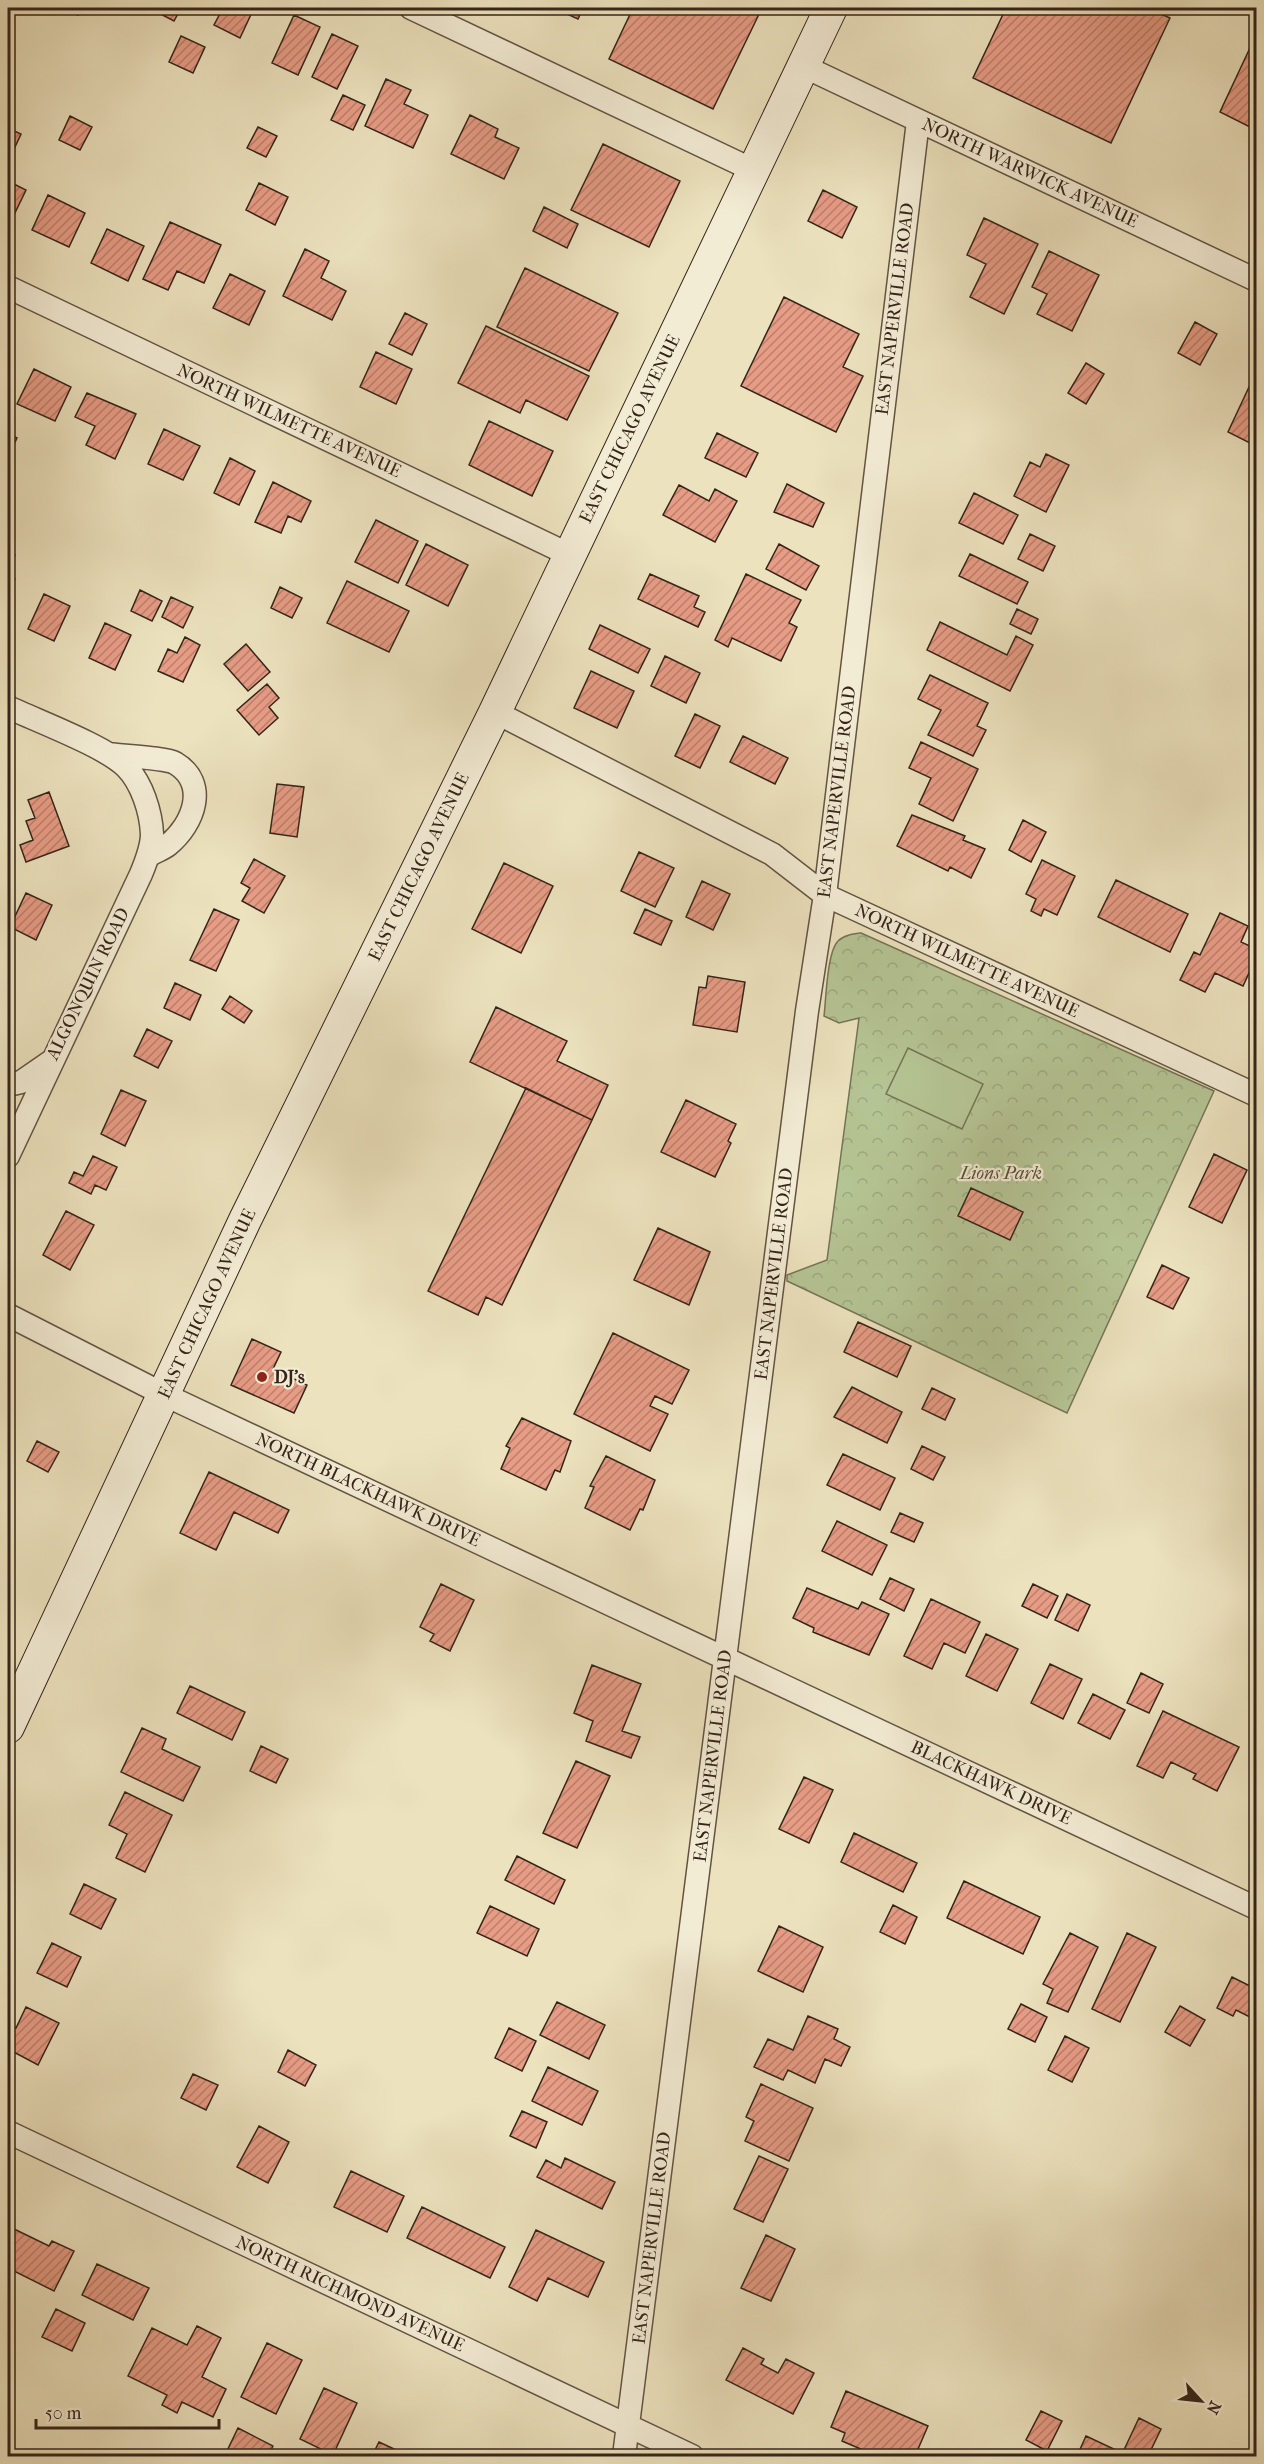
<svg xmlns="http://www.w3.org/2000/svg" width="1264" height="2464" viewBox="0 0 1264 2464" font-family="'IM FELL French Canon',serif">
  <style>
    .park { fill: url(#park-crowns); stroke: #757456; stroke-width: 1.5 }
    .pitch { fill: #b5c494; stroke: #757456; stroke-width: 1.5 }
    .building { fill: url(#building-hatch); stroke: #352419; stroke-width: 1.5 }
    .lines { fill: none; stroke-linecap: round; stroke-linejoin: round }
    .minor-casing { stroke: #635442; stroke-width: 25 }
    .secondary-casing { stroke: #352419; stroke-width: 34 }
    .minor { stroke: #f3ecd5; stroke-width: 22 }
    .secondary { stroke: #f3ecd5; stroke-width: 32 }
    .poi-dot { fill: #8f2418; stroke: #f3ecd5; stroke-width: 2 }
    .labels { text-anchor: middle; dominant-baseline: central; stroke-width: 4.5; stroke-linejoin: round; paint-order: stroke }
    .street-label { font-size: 18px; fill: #352419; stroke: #f3ecd5 }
    .park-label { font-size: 18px; font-style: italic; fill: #554c38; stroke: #f3ecd5 }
    .poi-label { font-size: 18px; font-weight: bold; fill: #352419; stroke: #f3ecd5; text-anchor: start }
  </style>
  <defs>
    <pattern id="park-crowns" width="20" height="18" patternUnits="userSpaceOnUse" patternTransform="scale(1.5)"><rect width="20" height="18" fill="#b5c494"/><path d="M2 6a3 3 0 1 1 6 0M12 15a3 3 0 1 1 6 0" fill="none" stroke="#9ca87f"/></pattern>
    <pattern id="building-hatch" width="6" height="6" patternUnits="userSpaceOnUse" patternTransform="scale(1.5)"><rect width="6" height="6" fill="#e79c85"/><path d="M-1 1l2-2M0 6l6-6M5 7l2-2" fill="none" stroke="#bc7f6c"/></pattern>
  </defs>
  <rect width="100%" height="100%" fill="#ece2be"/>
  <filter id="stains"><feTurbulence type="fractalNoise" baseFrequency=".00333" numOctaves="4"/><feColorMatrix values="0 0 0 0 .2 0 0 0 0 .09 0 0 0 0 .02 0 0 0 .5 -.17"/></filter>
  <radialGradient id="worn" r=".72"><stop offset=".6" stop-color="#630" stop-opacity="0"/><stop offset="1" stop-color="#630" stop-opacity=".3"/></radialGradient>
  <path class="park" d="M861,933L1214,1091L1067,1413L787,1281V1275L827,1260L859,1018L839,1023L824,1016C826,1000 827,952 838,941C844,935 853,934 861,933Z"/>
  <path class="pitch" d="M908,1048L983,1084L962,1129L886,1094Z"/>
  <path class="building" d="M62,8H82L78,15Z
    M149,8H181L174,21Z
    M223,8H254L240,38L214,25Z
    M554,8H583L578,19Z
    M633,8H762L713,109L609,59Z
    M1006,8H1147L1170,18L1111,143L973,78Z
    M294,15L320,27L298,75L272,63Z
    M332,34L358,46L337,89L312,77Z
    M1256,35V130L1220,112Z
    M181,36L205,47L193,73L169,62Z
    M386,79L411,90L404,104L428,115L413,148L365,126Z
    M343,95L365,105L353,130L331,120Z
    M470,115L498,129L495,137L519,148L504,179L451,154Z
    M70,116L92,127L80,150L59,140Z
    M258,127L277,136L266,157L247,148Z
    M8,128L21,134L8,162Z
    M603,144L680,181L649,247L571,210Z
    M8,181L26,190L13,217L8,214Z
    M259,183L288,197L275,225L246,210Z
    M823,190L857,207L842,238L808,221Z
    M48,195L85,213L69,247L32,230Z
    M544,207L578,224L567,248L533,231Z
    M984,218L1038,244L1004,314L970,297L986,264L967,255Z
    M170,222L221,245L204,283L177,271L168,290L143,279Z
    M107,229L144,246L128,281L91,263Z
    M305,249L329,261L321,278L346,291L332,320L283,296Z
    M1049,251L1099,275L1072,331L1037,314L1047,294L1032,287Z
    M525,268L618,313L589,371L497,327Z
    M230,274L265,291L249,325L213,308Z
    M784,297L859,334L843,367L863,376L836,432L741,386Z
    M405,313L427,324L412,355L389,344Z
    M1195,322L1217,334L1200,365L1178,353Z
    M486,326L589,376L567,420L526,400L520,413L458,383Z
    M376,352L412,369L396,404L360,387Z
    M1086,363L1104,374L1086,404L1068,393Z
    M34,369L71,387L55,421L17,404Z
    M1256,372V446L1228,432Z
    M87,393L136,414L115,459L86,445L95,426L75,417Z
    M489,421L553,451L532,496L469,465Z
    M164,429L200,446L183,480L148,464Z
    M717,433L758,453L746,477L705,458Z
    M8,434L17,438L8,458Z
    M1046,454L1069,465L1046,512L1014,496L1030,462L1040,467Z
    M230,458L255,471L239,505L214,493Z
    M273,482L311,501L301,522L288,516L281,533L255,522Z
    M787,484L824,503L813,527L774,512Z
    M679,485L709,501L715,489L737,501L715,542L663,515Z
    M974,493L1018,515L1003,544L959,523Z
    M376,520L418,541L398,583L355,562Z
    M1030,534L1055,546L1043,571L1018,559Z
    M426,544L468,565L448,606L406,585Z
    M779,544L819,566L806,590L766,569Z
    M8,551L15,555L8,570Z
    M970,554L1028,582L1017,604L959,576Z
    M650,574L699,596L694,607L705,612L698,627L638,599Z
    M746,574L801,600L789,623L797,627L781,661L732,638L728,647L715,640Z
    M8,576L15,579L8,594Z
    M347,581L409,611L389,652L327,623Z
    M280,587L302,598L292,618L271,608Z
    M140,590L162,601L152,621L131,611Z
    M44,594L70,606L54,641L28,629Z
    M171,597L193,607L183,628L162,617Z
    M1017,609L1038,619L1031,634L1010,624Z
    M940,622L1007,655L1016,636L1033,645L1010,691L927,650Z
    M105,623L131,635L115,670L89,658Z
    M600,625L650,649L638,673L589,649Z
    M185,637L200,645L183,682L158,671L168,649L177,653Z
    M246,644L270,672L248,691L224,664Z
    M665,656L700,673L686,703L651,686Z
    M591,671L634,691L617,728L574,708Z
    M930,675L988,703L977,726L986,730L973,756L928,735L941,710L918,699Z
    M267,684L279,698L269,707L278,718L259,735L237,710Z
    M695,714L720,726L700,768L675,756Z
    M743,736L788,758L775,784L730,762Z
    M921,742L978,769L953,821L919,804L931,778L909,768Z
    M277,784L304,787L297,837L270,833Z
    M49,792L69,846L26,862L20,845L33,840L26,821L35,818L28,800Z
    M912,815L965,836L963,840L985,849L971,878L950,867L948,871L897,846Z
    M1023,820L1046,832L1031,862L1009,850Z
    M639,852L674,868L655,907L621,891Z
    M254,859L285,876L264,913L242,901L250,888L241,883Z
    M1042,860L1075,876L1057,915L1044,909L1041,916L1031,911L1036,899L1026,894Z
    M504,863L553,886L521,953L472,929Z
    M1116,880L1188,914L1170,952L1098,917Z
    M702,881L730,894L713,930L686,917Z
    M26,893L52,905L36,940L10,927Z
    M214,909L239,920L216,971L190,960Z
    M645,909L672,921L661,945L634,933Z
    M1220,913L1248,926L1241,942L1256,949V958L1243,986L1215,973L1205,992L1180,980L1194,952L1200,955Z
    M708,976L745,982L737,1032L693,1025L699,987L706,988Z
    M175,983L201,995L190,1020L164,1008Z
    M230,996L252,1011L244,1023L222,1009Z
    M496,1007L567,1041L557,1061L608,1085L592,1120L470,1062Z
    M147,1029L172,1041L158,1068L134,1056Z
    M526,1088L592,1120L502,1305L486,1297L478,1315L428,1291Z
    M121,1090L146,1101L125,1146L101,1134Z
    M686,1100L736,1124L728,1141L731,1143L715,1177L661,1152Z
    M1214,1154L1247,1170L1222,1223L1189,1207Z
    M93,1156L117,1167L106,1190L95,1185L91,1194L69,1183L74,1172L83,1176Z
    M971,1188L1023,1212L1010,1240L958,1216Z
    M66,1211L94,1225L70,1270L43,1255Z
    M658,1228L710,1252L689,1305L634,1280Z
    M1162,1265L1189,1278L1173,1309L1147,1297Z
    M858,1322L911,1346L897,1377L844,1352Z
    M613,1333L689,1370L672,1404L655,1396L650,1406L668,1414L650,1451L574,1414Z
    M252,1339L281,1352L273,1369L307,1385L294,1413L231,1385Z
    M852,1387L902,1412L887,1443L834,1417Z
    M932,1388L955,1399L945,1420L922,1409Z
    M522,1418L571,1441L560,1472L555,1470L546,1490L501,1469L510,1448L506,1446Z
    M37,1441L59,1452L48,1472L27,1461Z
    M922,1446L945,1457L933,1480L911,1469Z
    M843,1454L895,1478L880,1510L827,1485Z
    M606,1456L655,1480L643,1510L640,1509L630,1530L585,1508L594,1487L590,1486Z
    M209,1472L289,1510L278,1533L234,1512L216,1550L180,1533Z
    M900,1513L923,1523L914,1542L891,1532Z
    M837,1521L887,1545L872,1575L822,1551Z
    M890,1578L914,1589L904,1611L880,1599Z
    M441,1584L474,1600L450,1651L430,1641L434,1634L420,1627Z
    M1033,1584L1058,1596L1047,1618L1022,1606Z
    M807,1588L858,1609L862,1602L889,1614L869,1655L813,1632L814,1628L793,1618Z
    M1067,1594L1090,1605L1078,1631L1055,1620Z
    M931,1599L980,1622L965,1653L944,1643L932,1669L904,1656Z
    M986,1634L1018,1649L997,1691L966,1676Z
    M1050,1664L1082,1679L1063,1719L1031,1703Z
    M592,1665L641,1684L622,1731L640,1737L631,1758L586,1741L593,1721L574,1713Z
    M1141,1673L1163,1684L1149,1713L1127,1703Z
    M190,1686L245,1712L232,1740L177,1713Z
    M1093,1694L1125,1710L1110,1739L1078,1723Z
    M1163,1711L1239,1747L1217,1791L1193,1779L1196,1774L1171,1762L1163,1778L1137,1766Z
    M142,1728L166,1739L162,1749L200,1767L183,1801L121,1772Z
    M261,1746L288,1759L276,1783L250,1771Z
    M576,1761L610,1776L577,1848L543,1833Z
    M804,1777L833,1790L809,1843L779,1829Z
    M125,1792L172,1815L145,1872L116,1858L127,1834L109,1825Z
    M854,1833L917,1863L903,1892L841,1862Z
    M517,1856L565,1880L554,1904L505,1880Z
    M964,1881L1040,1917L1023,1954L947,1918Z
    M84,1884L116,1899L101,1929L70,1914Z
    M893,1905L917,1917L905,1944L880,1932Z
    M490,1906L539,1929L527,1956L477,1933Z
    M779,1926L823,1947L803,1992L758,1971Z
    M1070,1933L1098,1947L1068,2012L1047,2003L1053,1989L1043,1984Z
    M1127,1933L1156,1947L1120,2022L1092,2009Z
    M52,1943L81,1957L67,1987L37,1973Z
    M1232,1977L1256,1989V2020L1236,2010L1233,2016L1217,2008Z
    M557,2002L605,2025L589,2059L540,2035Z
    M1021,2004L1047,2017L1035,2042L1008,2029Z
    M1180,2006L1205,2020L1190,2046L1165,2032Z
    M26,2007L59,2023L38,2065L8,2049V2023L16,2028Z
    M808,2016L838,2029L834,2039L850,2047L841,2066L825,2059L815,2083L788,2070L783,2080L754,2067L768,2039L793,2050Z
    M509,2028L536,2041L522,2071L495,2058Z
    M1065,2036L1089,2048L1072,2082L1048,2070Z
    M288,2050L316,2065L305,2086L278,2072Z
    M548,2067L598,2091L582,2125L532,2101Z
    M193,2074L218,2085L206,2110L181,2098Z
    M761,2084L813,2108L789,2161L745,2141L754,2121L746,2117Z
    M522,2111L547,2122L536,2148L510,2136Z
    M259,2126L289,2142L268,2183L237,2167Z
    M759,2156L788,2169L763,2222L734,2209Z
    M565,2158L615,2182L602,2209L537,2177L546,2160L561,2168Z
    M351,2171L404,2196L387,2232L334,2207Z
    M422,2207L505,2247L490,2278L407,2238Z
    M12,2228L49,2246L52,2241L74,2251L54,2291L8,2268V2238Z
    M536,2230L604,2262L588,2297L548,2278L537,2301L509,2287Z
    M766,2235L795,2249L771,2301L741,2288Z
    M97,2264L149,2288L133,2320L82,2295Z
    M56,2309L85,2323L72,2351L42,2337Z
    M197,2326L221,2338L202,2377L226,2389L213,2417L182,2402L177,2413L162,2405L167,2395L128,2376L152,2328L187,2345Z
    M267,2343L302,2360L276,2414L241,2397Z
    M743,2348L764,2359L761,2364L778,2373L786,2359L814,2373L793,2414L726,2380Z
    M324,2388L357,2403L333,2455L300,2439Z
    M846,2391L928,2426L915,2456H877L842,2441L845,2433L831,2427Z
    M1041,2411L1062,2421L1047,2451L1026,2440Z
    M1139,2418L1161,2429L1148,2456H1127L1122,2454Z
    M238,2428L273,2446L268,2456H238L227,2451Z
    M1086,2436L1116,2450L1112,2456H1077Z
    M379,2442L409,2456H372Z"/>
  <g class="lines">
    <defs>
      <path id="minor" d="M411,8L753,170
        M803,66L1256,280
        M8,287L570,555
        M8,707C37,721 105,746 126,767C142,783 151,812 152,834C152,847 146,862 141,874L8,1156
        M495,712L772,854L825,895L1256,1095
        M110,754C123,756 166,758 175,763C209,783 194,824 168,845C163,849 154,852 148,856
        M8,1085L21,1082L50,1062
        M8,1315L165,1395L1256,1908
        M8,2132L692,2456
        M624,2456L807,1011L825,895L918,121"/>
      <path id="secondary" d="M8,1727L245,1220L495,712L831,8"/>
    </defs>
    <use href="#minor" class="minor-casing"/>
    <use href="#secondary" class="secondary-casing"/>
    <use href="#minor" class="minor"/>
    <use href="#secondary" class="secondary"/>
  </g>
  <circle class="poi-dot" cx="262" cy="1377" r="6"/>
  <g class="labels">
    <g class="street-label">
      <text transform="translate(1030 173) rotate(25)">NORTH WARWICK AVENUE</text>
      <text transform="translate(895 309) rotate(-83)">EAST NAPERVILLE ROAD</text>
      <text transform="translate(289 421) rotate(25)">NORTH WILMETTE AVENUE</text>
      <text transform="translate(630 429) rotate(-64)">EAST CHICAGO AVENUE</text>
      <text transform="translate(837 792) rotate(-83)">EAST NAPERVILLE ROAD</text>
      <text transform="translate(419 867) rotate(-64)">EAST CHICAGO AVENUE</text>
      <text transform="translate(967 961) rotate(25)">NORTH WILMETTE AVENUE</text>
      <text transform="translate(88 984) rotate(-64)">ALGONQUIN ROAD</text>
      <text transform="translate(774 1274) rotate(-83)">EAST NAPERVILLE ROAD</text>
      <text transform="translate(207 1304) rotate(-65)">EAST CHICAGO AVENUE</text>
      <text transform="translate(368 1490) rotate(25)">NORTH BLACKHAWK DRIVE</text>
      <text transform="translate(713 1756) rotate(-83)">EAST NAPERVILLE ROAD</text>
      <text transform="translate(991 1783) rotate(25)">BLACKHAWK DRIVE</text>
      <text transform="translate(652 2238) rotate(-83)">EAST NAPERVILLE ROAD</text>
      <text transform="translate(350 2294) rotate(25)">NORTH RICHMOND AVENUE</text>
    </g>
    <g class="park-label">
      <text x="1001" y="1173">Lions Park</text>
    </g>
    <g class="poi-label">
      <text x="274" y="1377">DJ's</text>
    </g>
  </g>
  <rect width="1264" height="2464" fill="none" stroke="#ece2be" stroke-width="30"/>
  <rect x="9" y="9" width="1246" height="2446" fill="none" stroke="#352419" stroke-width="3"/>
  <rect x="15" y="15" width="1234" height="2434" fill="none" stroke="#352419" stroke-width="1.5"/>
  <g transform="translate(1201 2401) rotate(117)" stroke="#f3ecd5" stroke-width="4.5" paint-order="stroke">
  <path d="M0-4.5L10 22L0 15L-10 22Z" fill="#352419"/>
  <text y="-9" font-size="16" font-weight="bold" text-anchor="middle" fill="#352419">N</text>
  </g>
  <path d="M36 2419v9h183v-9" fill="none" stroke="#352419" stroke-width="3"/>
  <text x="45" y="2419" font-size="18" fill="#352419" stroke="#f3ecd5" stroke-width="4.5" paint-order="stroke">50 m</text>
  <rect width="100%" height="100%" filter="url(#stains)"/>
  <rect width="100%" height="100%" fill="url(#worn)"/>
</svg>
